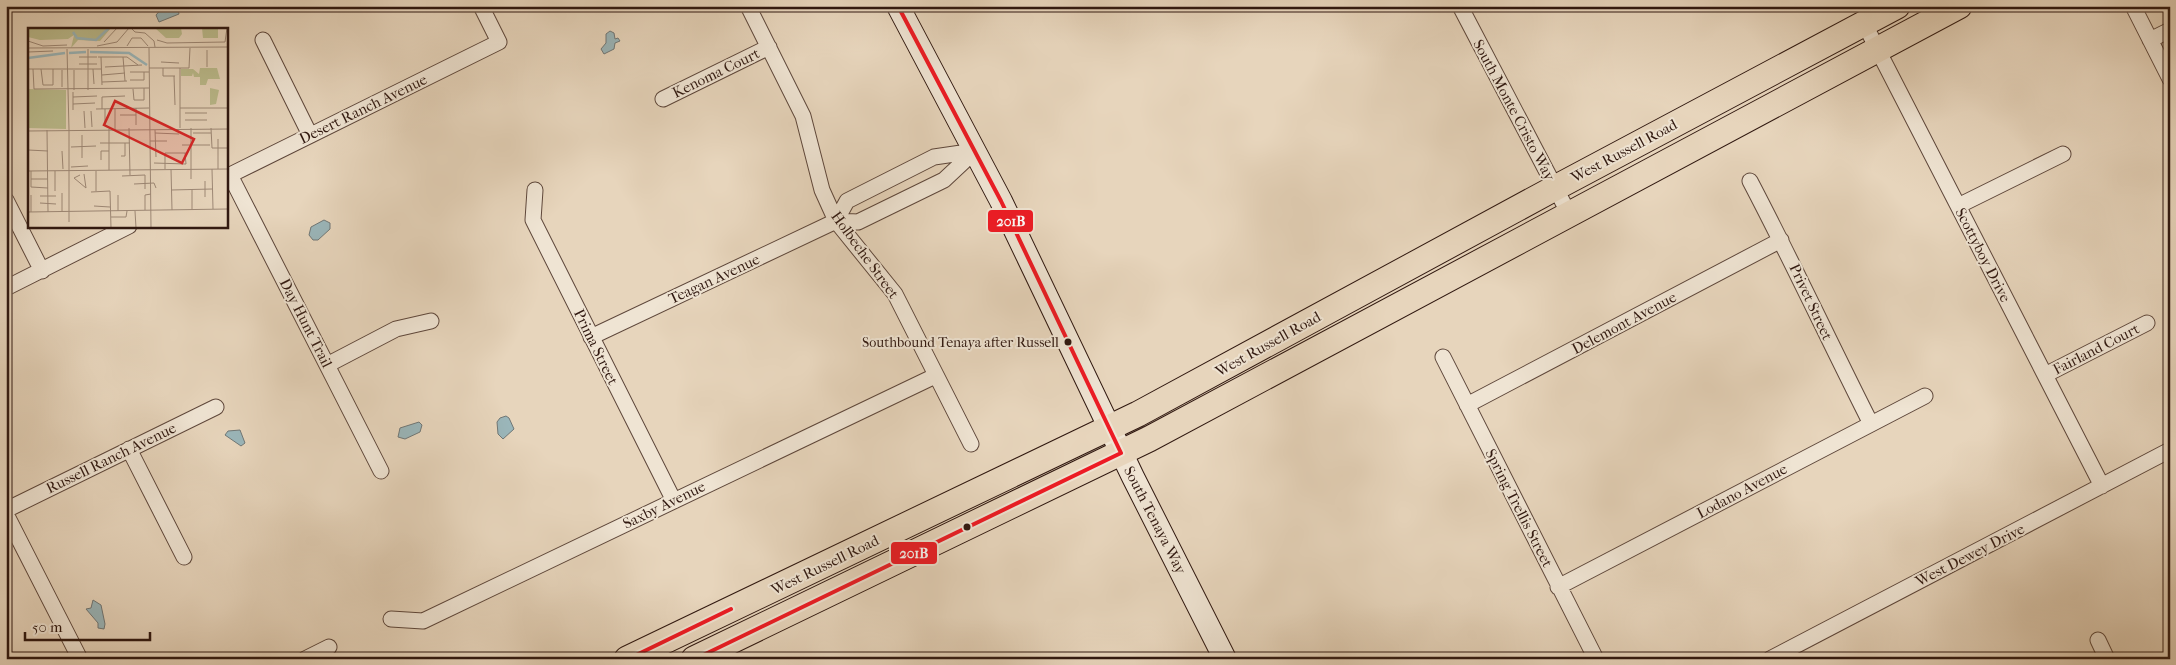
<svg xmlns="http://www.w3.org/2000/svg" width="2176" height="665" viewBox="0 0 2176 665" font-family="'IM FELL French Canon',serif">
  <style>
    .water { fill: #9ab6ba; stroke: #707776 }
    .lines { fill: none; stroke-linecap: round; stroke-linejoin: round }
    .street-casing { stroke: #5e473b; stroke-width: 17 }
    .secondary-casing { stroke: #301810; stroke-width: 24 }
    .primary-casing { stroke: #301810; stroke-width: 27 }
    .street { stroke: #efe4d3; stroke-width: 15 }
    .secondary { stroke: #efe4d3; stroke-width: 22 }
    .primary { stroke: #e7d5bc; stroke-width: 25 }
    .bus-1-casing { stroke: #efe4d3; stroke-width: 8 }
    .bus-1 { stroke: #ed1b24; stroke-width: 4 }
    .bus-dot { fill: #301810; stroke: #efe4d3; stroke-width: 2 }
    .labels { text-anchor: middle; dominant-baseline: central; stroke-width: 4; stroke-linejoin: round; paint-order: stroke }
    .bus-label { font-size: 14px; fill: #301810; stroke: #efe4d3; text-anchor: end }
    .street-label { font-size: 15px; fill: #301810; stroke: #efe4d3 }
    .inset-river { fill: none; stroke: #9ab6ba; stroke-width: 2.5 }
    .inset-road { fill: none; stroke: #9e8977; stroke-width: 1 }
    .view { fill: #d62828; fill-opacity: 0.15; stroke: #d62828; stroke-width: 2.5 }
    .inset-edge { fill: none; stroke: #301810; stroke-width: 2.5 }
    .line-badge { stroke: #efe4d3; stroke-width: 2 }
    .badge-label { font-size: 14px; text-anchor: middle; font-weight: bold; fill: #fff }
  </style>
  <rect width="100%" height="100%" fill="#e7d5bc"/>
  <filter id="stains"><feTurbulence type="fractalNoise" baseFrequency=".004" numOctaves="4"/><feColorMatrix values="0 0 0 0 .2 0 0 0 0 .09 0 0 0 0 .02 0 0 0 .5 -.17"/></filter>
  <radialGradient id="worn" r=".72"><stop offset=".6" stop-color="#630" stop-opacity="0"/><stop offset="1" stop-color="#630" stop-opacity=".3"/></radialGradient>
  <path class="water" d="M164,6L177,7L179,14L159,22L156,15Z
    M610,31L614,33L615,39L618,38L620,41L615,43L614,49L604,54L601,49L606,43V34Z
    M324,220L330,223V229L318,240H313L309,235L311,227Z
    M506,416L509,418L514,429L503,439L498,434L497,422L500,418Z
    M419,422L422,425L420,432L405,439L398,437L400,428Z
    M240,430L245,443L241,446L225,435L228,431Z
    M93,600L101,605L105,624L104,629L98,628V623L86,609L91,608Z"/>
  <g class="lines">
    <defs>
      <path id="street" d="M748,6L803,116L822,190L836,221L895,294L971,444
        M1460,6L1569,214
        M2133,6L2170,79
        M1864,23L2102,486
        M263,40L310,135
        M2150,40L2170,30
        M663,99L769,47
        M230,175L381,471
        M226,177L499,42L481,6
        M1750,181C1792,261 1830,343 1871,424
        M535,190L533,220L674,501
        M6,200L42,271
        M1958,206L2063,154
        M836,221L847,201L934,157L975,151
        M6,288L129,226
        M591,337L836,221L858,222L944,180L975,151
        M1443,357L1596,659
        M327,365L396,329L431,321
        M2045,375L2147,323
        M1467,405L1781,240
        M129,449L184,557
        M6,510L216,407
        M6,514L80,659
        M1558,587L1925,396
        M391,619L423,621L935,376
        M2098,640L2107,659
        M305,659L329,647
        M1770,659L2170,450"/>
      <path id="secondary" d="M898,6L1001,201L1133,477L1225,659"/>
      <path id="primary" d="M627,659L1138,414L1555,188L1897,6
        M694,659L1149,439L1959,6"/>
    </defs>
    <use href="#street" class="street-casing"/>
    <use href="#secondary" class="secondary-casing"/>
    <use href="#primary" class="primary-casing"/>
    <use href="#street" class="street"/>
    <use href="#secondary" class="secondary"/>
    <use href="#primary" class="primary"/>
    <defs>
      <path id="bus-1" d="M628,659L731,609
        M695,659L1121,453L1001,201L898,6"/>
    </defs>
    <use href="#bus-1" class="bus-1-casing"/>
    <use href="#bus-1" class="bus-1"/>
  </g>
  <g class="bus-dot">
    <circle cx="1068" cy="342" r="4.5"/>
    <circle cx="967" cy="527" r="4.5"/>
  </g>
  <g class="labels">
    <g class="bus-label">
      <text x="1059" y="342">Southbound Tenaya after Russell</text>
    </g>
    <g class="street-label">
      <text transform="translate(716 73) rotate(-26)">Kenoma Court</text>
      <text transform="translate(363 109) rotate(-26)">Desert Ranch Avenue</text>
      <text transform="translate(1514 110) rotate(62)">South Monte Cristo Way</text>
      <text transform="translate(1624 151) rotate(-28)">West Russell Road</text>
      <text transform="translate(865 255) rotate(54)">Holbeche Street</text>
      <text transform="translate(1983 255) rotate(63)">Scottyboy Drive</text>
      <text transform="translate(714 279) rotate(-25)">Teagan Avenue</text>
      <text transform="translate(1811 302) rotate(65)">Privet Street</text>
      <text transform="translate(306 323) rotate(63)">Day Hunt Trail</text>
      <text transform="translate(1624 323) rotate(-28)">Delemont Avenue</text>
      <text transform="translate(1268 344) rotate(-29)">West Russell Road</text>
      <text transform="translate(596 347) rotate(64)">Prima Street</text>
      <text transform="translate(2096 349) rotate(-27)">Fairland Court</text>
      <text transform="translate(111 458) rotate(-26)">Russell Ranch Avenue</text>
      <text transform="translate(1742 491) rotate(-28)">Lodano Avenue</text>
      <text transform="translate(664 505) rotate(-26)">Saxby Avenue</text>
      <text transform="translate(1519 508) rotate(63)">Spring Trellis Street</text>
      <text transform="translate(1155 520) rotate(63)">South Tenaya Way</text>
      <text transform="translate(1970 555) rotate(-27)">West Dewey Drive</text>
      <text transform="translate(825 565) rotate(-26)">West Russell Road</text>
    </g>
  </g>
  <g transform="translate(28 28)">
    <rect width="200" height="200" fill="#e7d5bc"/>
    <path d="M0,0L45,1L83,0L72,13L50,12L43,20L46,7L40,11L12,12L0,9ZM127,0H153L154,6L151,10H138ZM174,0H190V10H175ZM172,40H189L192,51H180L178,57H172V49H166L165,45L164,48H153V41H165L171,46ZM182,60L191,62L188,76L182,77ZM0,61L38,62V101L0,100Z" fill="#bbbc8d"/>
    <path class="inset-river" d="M45,4L49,10L68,12L81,0M62,24L101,25L119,37M41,25L58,24M0,30L37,25"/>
    <path class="inset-road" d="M103,0L107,4L117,5L126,13L127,19M129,12L139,15L197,14L199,0M0,13L15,18L39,17M76,14L89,0M69,18L89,14L101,0M99,18L104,10H113L120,18M0,20L200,19M121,20L123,200M39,21L41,102M60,21V62M179,22V39M0,24L25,23M51,29H69M70,29H99L110,37M73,29L74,57M95,29L97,53M133,34L151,35M51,36H69M77,39L114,37M121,40H161L162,20M135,40V48H147M152,40V100M0,41H73M5,41L6,61L121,60M13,41L15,57H25V41M65,41L66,56M34,42V59M46,42V62M102,44H121M74,47L97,45M146,48L147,77M102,52H116V44M74,54L99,53M105,61L106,72H116V60M45,64V82M45,69L69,68M45,76L67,75M108,80V97M152,80H200M68,81L121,80M74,81V69L97,68M77,81V98M87,81V102M56,83L57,100M63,83L64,99M157,85H179M92,87H108M157,92H179M101,100L102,147M163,100V151M183,100L184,120H200M81,101V142M19,102L20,184M41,102V194M127,102L128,129M0,103L200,101M127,105L151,106M165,105H183M54,107V130M190,111V141M122,113H139M72,115H102M154,117H182M43,119L68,118M0,122L20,123M34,123L35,141M93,128H97V115M73,132V123H81M126,135L158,136L157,125M43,139L60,138M137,141V125H158M143,141L144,182M184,141L185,181M0,143L200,141M3,143V159L20,160M27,143V163M68,143V163M52,147L46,150L58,160L56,146M94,148L117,147V161M3,151H20M177,153V169M106,156L126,155L128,160M164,161V182M143,162L184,161M63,164L82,163L83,200M34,165V184M3,167V184M90,167V183M12,168H28M12,175L28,176M66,178L82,179M117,182V167L123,166M107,183L108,200M0,184L200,181M83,189H98L99,183"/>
    <path class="view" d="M87,73L166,111L154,135L76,97Z"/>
    <rect width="200" height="200" class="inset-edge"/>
  </g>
  <g class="line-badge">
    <rect x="987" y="209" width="47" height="24" rx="5" fill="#ed1b24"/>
    <rect x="890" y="541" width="48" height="24" rx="5" fill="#ed1b24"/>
  </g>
  <g class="badge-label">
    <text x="1011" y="226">201B</text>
    <text x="914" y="558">201B</text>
  </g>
  <rect width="2176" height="665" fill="none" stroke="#e7d5bc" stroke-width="25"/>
  <rect x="8" y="8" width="2161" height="650" fill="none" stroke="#301810" stroke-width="2.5"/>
  <rect x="12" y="12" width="2151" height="640" fill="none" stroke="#301810"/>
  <path d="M25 632v8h125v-8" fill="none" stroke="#301810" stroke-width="2.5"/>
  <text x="32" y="632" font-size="15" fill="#301810" stroke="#efe4d3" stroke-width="4" paint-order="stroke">50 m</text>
  <rect width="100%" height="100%" filter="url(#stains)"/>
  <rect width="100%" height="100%" fill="url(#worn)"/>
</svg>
